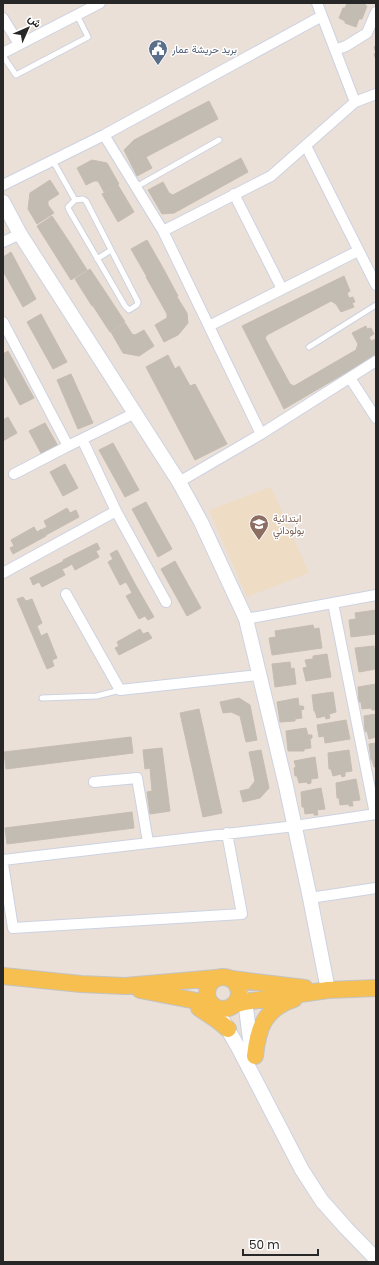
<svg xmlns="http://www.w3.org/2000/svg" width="379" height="1265" viewBox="0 0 379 1265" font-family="Poppins,Vazirmatn,sans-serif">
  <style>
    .education { fill: #eedcc5 }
    .building { fill: #c2bcb3; stroke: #c6bcb1 }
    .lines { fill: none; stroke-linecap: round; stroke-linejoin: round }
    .lane-casing { stroke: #ccd2e1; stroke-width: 7 }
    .street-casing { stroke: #ccd2e1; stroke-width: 12 }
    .secondary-casing { stroke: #ccd2e1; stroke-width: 16 }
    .primary-casing { stroke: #c3c3c3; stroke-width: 18 }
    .lane { stroke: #fff; stroke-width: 5 }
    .street { stroke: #fff; stroke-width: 10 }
    .secondary { stroke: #fff; stroke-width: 14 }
    .primary { stroke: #f6bf50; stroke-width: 16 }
    .labels { text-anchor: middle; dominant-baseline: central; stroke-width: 3; stroke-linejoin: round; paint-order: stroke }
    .service-label { font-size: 10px; fill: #4e5e75; stroke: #fff; text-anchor: start }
    .education-label { font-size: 10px; fill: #785e54; stroke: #fff; text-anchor: start }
  </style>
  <rect width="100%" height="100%" fill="#ebe0d7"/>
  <path class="education" d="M271,487L309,573L247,597L209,510Z"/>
  <path class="building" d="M347,3H366L365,6H367L362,19H359L356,27L345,23V21L339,18L343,8H345Z
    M376,46V60L374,54L376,53L374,47Z
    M209,101L218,119L146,157L152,168L137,176L124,150L134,140Z
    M241,158L248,172L174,213L162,214L148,190L163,182L169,193L173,195Z
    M92,160L107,163L119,184L104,192L98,181H94L86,185L77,168Z
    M50,180L59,194L48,201V205L54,213L37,224L28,209L30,193Z
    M118,185L134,212L118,222L102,194Z
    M52,216L70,243L54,253L37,226Z
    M147,240L163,268L147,277L131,249Z
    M70,243L87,270L71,280L54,253Z
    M11,252L36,299L23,307L3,271V257Z
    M163,268L178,296L162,305L146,277Z
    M90,269L108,296L92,306L75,279Z
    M344,276L350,291L347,293L349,298L353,297L355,302L352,303L354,307L341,312L336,304L331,301L267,335L265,338L290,384L294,386L356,350L358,344L352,333L366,326L367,329L371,328L374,334L369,337L371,341L376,339V355L284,409L242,326Z
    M108,296L125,322L110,332L93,306Z
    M177,297L187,313L188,323L178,335L164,342L155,325L167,318V314L162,305Z
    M41,314L67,362L53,369L27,322Z
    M125,323L132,334L135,335L144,330L154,346L139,356L123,353L111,332Z
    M8,351L34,398L20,405L3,374V354Z
    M168,355L175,369L179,366L190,386L195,384L227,444L195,460L146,367Z
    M71,374L93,423L78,429L57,380Z
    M8,417L17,433L3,441V420Z
    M45,423L58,446L42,455L29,431Z
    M113,443L139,490L125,497L99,450Z
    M65,464L78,488L63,496L50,472Z
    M146,502L172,549L158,557L132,509Z
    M67,508L70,513L76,510L79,517L46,535L43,529L47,527L44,521Z
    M34,527L37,532L42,529L46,536L13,554L10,548L14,546L11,540Z
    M97,543L100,549L96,551L99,557L75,570L72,564L67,567L63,560Z
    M117,550L135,584L129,587L126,582L120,585L108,562L113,559L110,554Z
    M64,561L67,567L62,569L65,575L42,587L39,582L33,585L30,578Z
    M175,561L201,608L187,616L161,569Z
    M135,584L154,617L148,620L145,616L139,619L126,596L132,593L129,587Z
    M23,597L26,601L32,599L42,623L37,626L39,631L32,634L17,599Z
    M376,610V634L351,637L349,620L356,619L355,613Z
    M313,625L314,629L319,628L322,648L272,655L269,638L276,637L275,631Z
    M140,629L143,634L148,632L152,638L119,655L115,648L119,646L117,642Z
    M39,631L41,636L47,633L57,658L52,660L54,666L47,669L32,634Z
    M374,646L375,653H376V669L359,672L355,648Z
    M327,654L331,677L306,681L303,668L307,667L305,660L313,659V656Z
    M290,662L291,669L294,668L296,684L275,687L272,664Z
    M376,684L375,710H372L371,708L362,709L361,702H359L358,687Z
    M333,692L336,712L329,714L330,718L326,719L325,716L317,718L315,711H314L312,695Z
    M239,698L250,705L257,740L246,742L240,716L231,712L223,713L220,702Z
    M298,698L299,706H303L304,709L301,710L302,718L295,719V721L280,722L277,702Z
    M199,709L222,813L203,817L180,713Z
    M376,714V737L369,739L367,731L365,732L364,716Z
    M346,720L350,739L325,743L324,736L319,737L317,725Z
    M306,728L308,735H312V738L310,739L311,748L304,749V751H288L286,731Z
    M131,737L133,753L6,769L4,752Z
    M376,743V767H374L372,760H371L369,744Z
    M162,748L170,811L150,814L147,792L152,791L150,768L145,769L143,750Z
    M261,750L269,788L260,798L243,802L240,791L249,789L255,781L249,752Z
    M349,750L352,771L345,772V776L342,777L341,774L333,776L331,769H329L328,753Z
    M315,757L318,778L311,779V783L308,784L307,782L299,783L297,776H295L294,768L296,767L294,761Z
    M356,779L360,800L352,801L353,806H349V804L340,805L339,798H337L336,783Z
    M321,788L325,809L317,810L318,815H314V813L305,814L304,807H302L301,792Z
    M132,812L134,828L7,844L5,828Z"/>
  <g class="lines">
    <defs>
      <path id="lane" d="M3,56L16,75L88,37L77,15
        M53,161L75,200
        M136,187L219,140
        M83,199L86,201L138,302L137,305L129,310L125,306L69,210L68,207L75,200Z
        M97,259L111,250
        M309,347L376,305
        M42,698L97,696L120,690"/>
      <path id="street" d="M317,3L355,102
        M3,18L19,44
        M335,50L346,46L367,33L376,12
        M3,53L100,3
        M104,135L322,16
        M306,146L376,285
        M3,185L104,135L163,231L271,176L355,102L376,94
        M234,194L282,289
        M163,231L261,434L376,361
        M3,242L20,234
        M3,322L68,446L135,413
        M209,326L358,251
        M350,378L376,418
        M82,439L116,511L166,602
        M14,474L68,446
        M179,482L261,434
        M3,573L116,511
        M66,594L120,690L259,675
        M333,603L375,814
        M246,619L376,595
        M94,782L137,778L148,842
        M3,860L295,826L376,814
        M3,864L13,928L242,914L227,833
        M310,898L376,888"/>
      <path id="secondary" d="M3,202L20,234L179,482L201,522L246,619L286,786L310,898L328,990
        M239,991L246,1008L250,1039L254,1055
        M223,1021L238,1047L302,1170L322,1201L346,1228L376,1259"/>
      <path id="primary" d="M3,976L81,984L125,986L216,978
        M207 993a16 16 0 1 1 32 0a16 16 0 1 1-32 0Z
        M232,979L305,988
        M140,990L212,1004
        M233,1005L244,1002L328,990L376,988
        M199,1008L217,1020L228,1029
        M255,1056C258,1028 264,1009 294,999"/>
    </defs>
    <use href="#lane" class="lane-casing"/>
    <use href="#street" class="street-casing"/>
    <use href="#secondary" class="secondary-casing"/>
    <use href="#primary" class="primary-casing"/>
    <use href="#lane" class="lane"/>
    <use href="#street" class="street"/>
    <use href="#secondary" class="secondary"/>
    <use href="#primary" class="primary"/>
  </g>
  <defs>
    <symbol id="civic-pin" viewBox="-11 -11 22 30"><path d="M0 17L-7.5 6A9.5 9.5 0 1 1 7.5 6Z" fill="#5c6f8a" stroke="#fff"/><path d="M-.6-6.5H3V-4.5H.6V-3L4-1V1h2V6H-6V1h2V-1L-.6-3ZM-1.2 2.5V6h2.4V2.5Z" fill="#fff"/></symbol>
    <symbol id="school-pin" viewBox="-11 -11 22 30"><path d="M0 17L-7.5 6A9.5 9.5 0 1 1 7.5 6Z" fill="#8d6e63" stroke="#fff"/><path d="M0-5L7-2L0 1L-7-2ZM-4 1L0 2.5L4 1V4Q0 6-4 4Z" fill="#fff"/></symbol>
  </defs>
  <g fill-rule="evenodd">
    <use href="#civic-pin" x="147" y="38" width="22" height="30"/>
    <use href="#school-pin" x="248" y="513" width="22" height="30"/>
  </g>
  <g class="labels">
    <g class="service-label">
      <text x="172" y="49">بريد حريشة عمار</text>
    </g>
    <g class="education-label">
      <text x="273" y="518">ابتدائية<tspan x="273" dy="12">بولوداني</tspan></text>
    </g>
  </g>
  <rect width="379" height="1265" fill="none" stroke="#272727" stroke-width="8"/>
  <g transform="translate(28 28) rotate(45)" stroke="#ffffff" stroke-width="3" paint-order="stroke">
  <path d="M0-3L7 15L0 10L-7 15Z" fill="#272727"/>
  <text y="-6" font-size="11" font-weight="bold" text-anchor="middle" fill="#272727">ش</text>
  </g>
  <path d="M243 1249v6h75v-6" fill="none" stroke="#272727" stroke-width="2"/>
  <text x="249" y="1249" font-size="12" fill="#272727" stroke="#ffffff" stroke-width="3" paint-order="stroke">50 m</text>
</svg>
